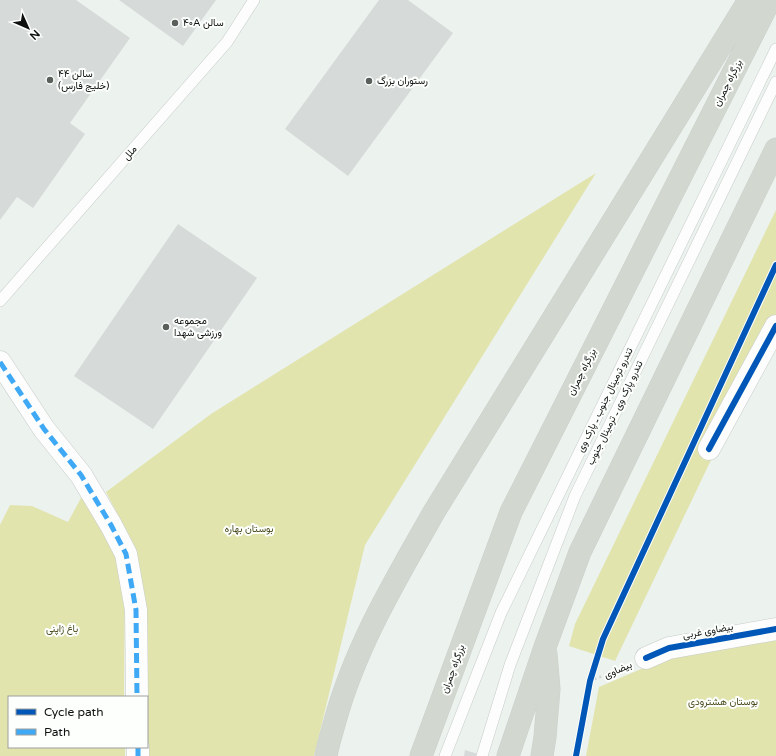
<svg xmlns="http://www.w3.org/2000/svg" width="776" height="756" viewBox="0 0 776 756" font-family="'Varela Round',Vazirmatn,sans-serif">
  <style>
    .green { fill: #e2e4ae }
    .building { fill: #d6dbd9 }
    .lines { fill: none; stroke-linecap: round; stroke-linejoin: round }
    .lane-casing { stroke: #c7ccc9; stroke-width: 12 }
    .street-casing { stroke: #c7ccc9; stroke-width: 23 }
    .highway-casing { stroke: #cccfcd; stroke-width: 23 }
    .path { stroke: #d2d4d3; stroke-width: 2.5; stroke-dasharray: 2 3; stroke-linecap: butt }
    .lane { stroke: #fcfdfc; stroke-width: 11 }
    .street { stroke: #fcfdfc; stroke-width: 22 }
    .highway { stroke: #d2d8cf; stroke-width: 22 }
    .quiet { stroke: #3fa9f5; stroke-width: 5; stroke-dasharray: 10 5; stroke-linecap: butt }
    .cycleway-casing { stroke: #fdfffd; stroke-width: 8 }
    .cycleway { stroke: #0057b8; stroke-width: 6 }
    .poi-dot { fill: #5b5f5c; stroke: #fdfffd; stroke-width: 1.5 }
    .labels { text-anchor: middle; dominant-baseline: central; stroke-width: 4; stroke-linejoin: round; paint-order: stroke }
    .poi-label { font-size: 10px; fill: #0d100e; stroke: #fdfffd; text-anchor: start }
    .street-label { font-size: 10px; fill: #0d100e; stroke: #fdfffd }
    .park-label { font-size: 10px; fill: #4c4b1f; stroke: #fdfffd }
  </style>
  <rect width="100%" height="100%" fill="#ecf2ee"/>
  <path class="green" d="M596,173L365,545L314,756H146L147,747V697L139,569L134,546L106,492L211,414Z
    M776,210V324L615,661L569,646L575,624Z
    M81,498L106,510L125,571L124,697H9V747H125V756H0V525L10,505L32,506L68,522Z
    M776,637V756H586L599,687L660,661Z"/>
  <path class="building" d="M0,0H76L130,38L70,123L85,134L33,208L17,197L0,220Z
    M119,0H216L183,46Z
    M379,0H408L453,33L348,176L285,129Z
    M178,224L257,278L153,429L74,376Z
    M465,750L478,754V756H464Z"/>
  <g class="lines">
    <defs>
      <path id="lane" d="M0,301L227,42L254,0
        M445,756L501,613L776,49
        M482,756L510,665L575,496L776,82"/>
      <path id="street" d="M0,362L44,429L81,475L111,525L126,554L136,610L137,697
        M709,449L776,326
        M646,658L669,648L776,629
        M138,747V756"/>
      <path id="highway" d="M326,756C328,744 332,732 335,721C356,645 396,579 434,512L749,0
        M421,756L511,512L770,0
        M508,756L545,647L580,552L776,149
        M542,756L545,737L549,689L546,654"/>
    </defs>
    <use href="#lane" class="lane-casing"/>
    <use href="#street" class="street-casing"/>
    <use href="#highway" class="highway-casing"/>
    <path class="path" d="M751,319L776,265
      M590,681L625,667
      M576,756L590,681L603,639L687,458"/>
    <use href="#lane" class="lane"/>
    <use href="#street" class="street"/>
    <use href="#highway" class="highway"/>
    <path class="quiet" d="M0,362L44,429L81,475L111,525L126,554L136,610L137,697
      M138,747V756"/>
    <defs>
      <path id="cycleway" d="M709,449L776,326
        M646,658L669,648L776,629
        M576,756L590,681L603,639L776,265"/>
    </defs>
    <use href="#cycleway" class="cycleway-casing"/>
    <use href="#cycleway" class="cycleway"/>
  </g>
  <g class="poi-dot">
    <circle cx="175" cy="23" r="4"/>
    <circle cx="50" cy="80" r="4"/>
    <circle cx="369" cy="81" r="4"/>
    <circle cx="166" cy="327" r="4"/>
  </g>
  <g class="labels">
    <g class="poi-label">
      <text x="183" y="23">۴۰A سالن</text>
      <text x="58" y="74">سالن ۴۴<tspan x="58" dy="12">(خلیج فارس)</tspan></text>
      <text x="377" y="81">رستوران بزرگ</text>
      <text x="174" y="321">مجموعه<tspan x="174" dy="12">ورزشی شهدا</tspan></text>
    </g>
    <g class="street-label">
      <text transform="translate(728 83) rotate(-63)">بزرگراه چمران</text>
      <text transform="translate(130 153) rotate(-49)">ملل</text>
      <text transform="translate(582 372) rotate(-63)">بزرگراه چمران</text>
      <text transform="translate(605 400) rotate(-64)">تندرو ترمینال جنوب ـ پارک وی</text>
      <text transform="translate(615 413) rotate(-64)">تندرو پارک وی ـ ترمینال جنوب</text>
      <text transform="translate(708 631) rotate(-10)">بیضاوی غربی</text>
      <text transform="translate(453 669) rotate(-70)">بزرگراه چمران</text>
      <text transform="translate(618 670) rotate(-23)">بیضاوی</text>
    </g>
    <g class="park-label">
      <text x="249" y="529">بوستان بهاره</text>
      <text x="62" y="629">باغ ژاپنی</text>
      <text x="723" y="702">بوستان هشترودی</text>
    </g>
  </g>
  <rect x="8" y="696" width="140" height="52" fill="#fdfffd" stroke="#9d9f9d"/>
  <rect x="16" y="709" width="20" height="6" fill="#0057b8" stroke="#9d9f9d"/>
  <text x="44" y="716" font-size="12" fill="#0d100e">Cycle path</text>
  <rect x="16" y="729" width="20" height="6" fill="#3fa9f5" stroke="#9d9f9d"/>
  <text x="44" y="736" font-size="12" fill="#0d100e">Path</text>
  <g transform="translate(28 28) rotate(135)" stroke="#fdfffd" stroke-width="3" paint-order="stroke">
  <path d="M0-3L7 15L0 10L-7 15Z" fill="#0d100e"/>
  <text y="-6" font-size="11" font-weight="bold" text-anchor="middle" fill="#0d100e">N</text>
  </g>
</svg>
